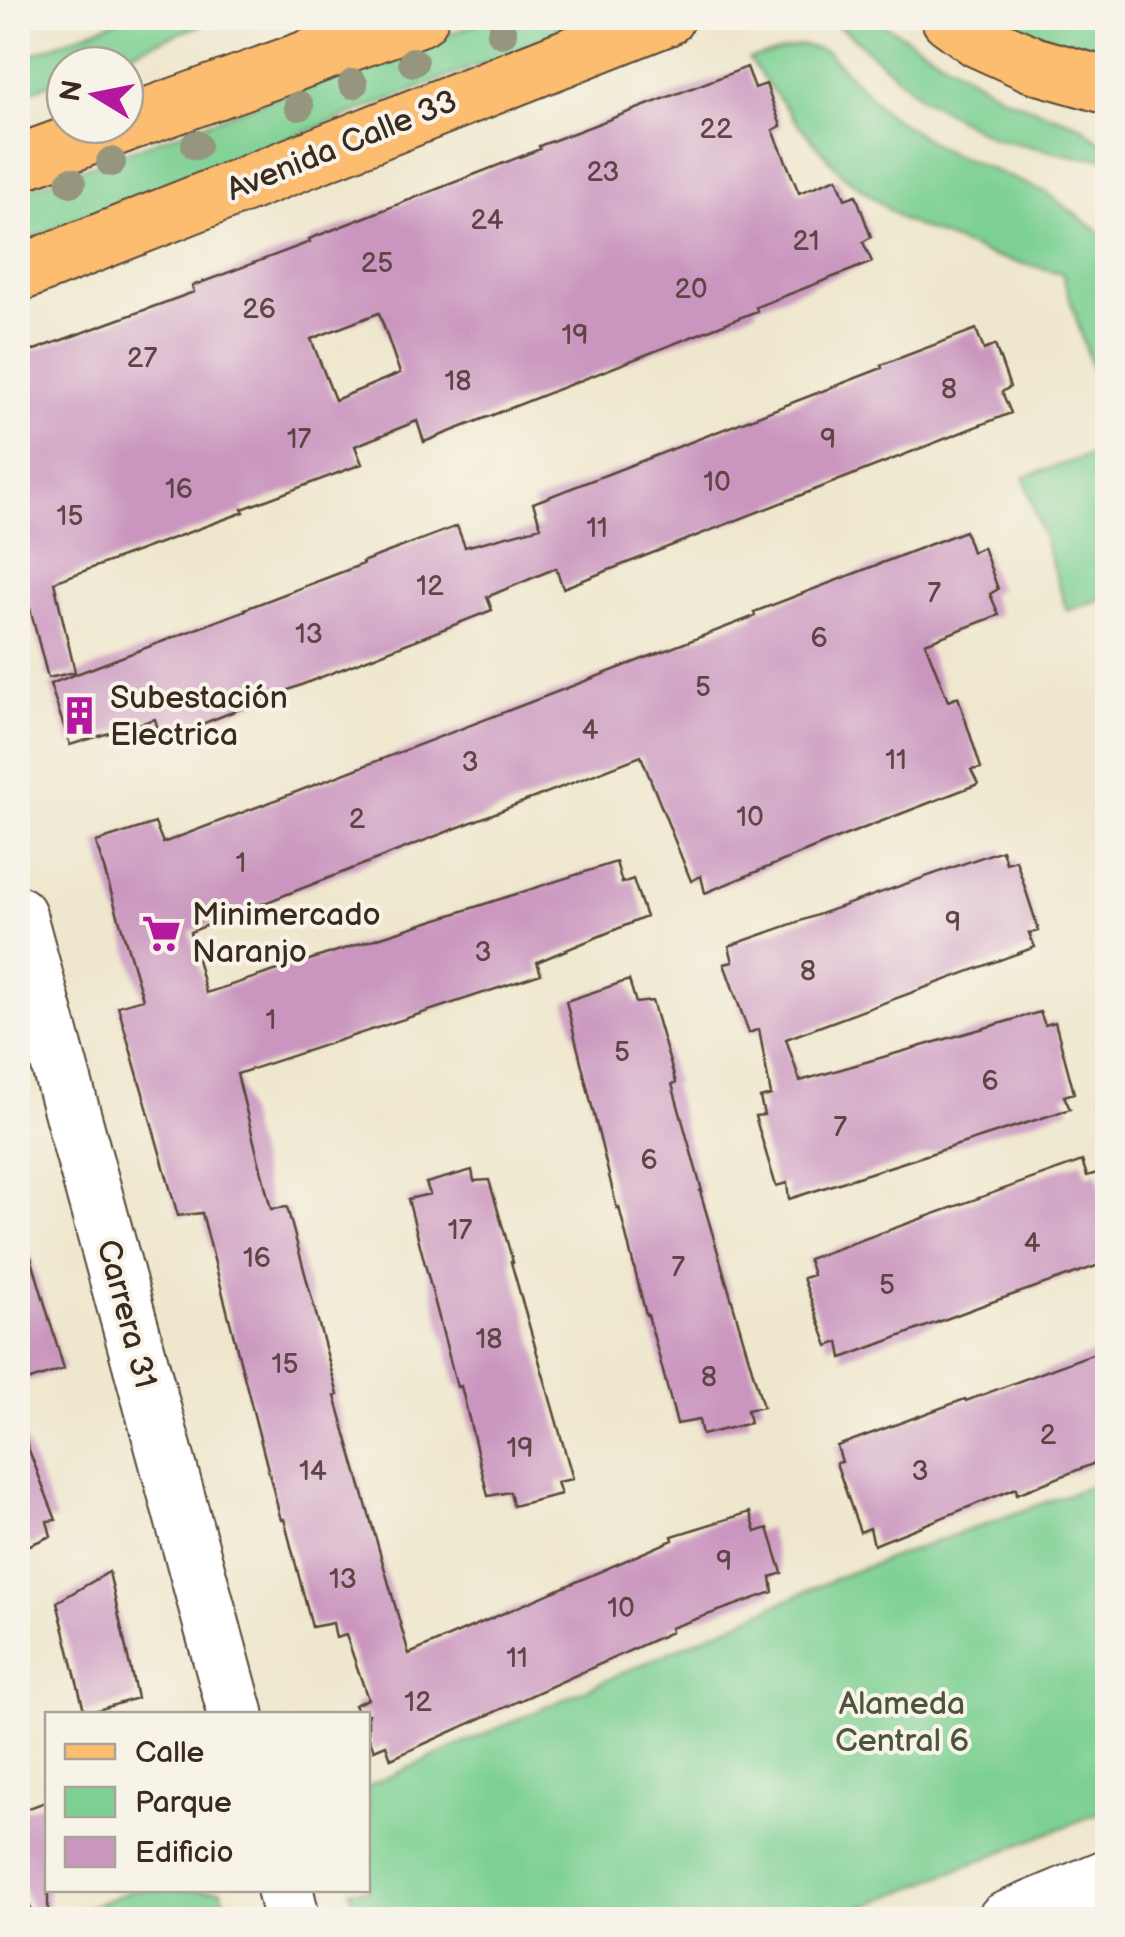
<svg xmlns="http://www.w3.org/2000/svg" width="1125" height="1937" viewBox="0 0 1125 1937" font-family="'Balsamiq Sans',sans-serif">
  <style>
    .green { fill: #7dd093; stroke: #5c7d58; stroke-width: 2.5 }
    .building { fill: #ca96bf; fill-rule: evenodd }
    .lines { fill: none; stroke-linecap: round; stroke-linejoin: round }
    .minor-casing { stroke: #564638; stroke-width: 59 }
    .major-casing { stroke: #564638; stroke-width: 59 }
    .minor { stroke: #fff; stroke-width: 55 }
    .major { stroke: #fcbd6f; stroke-width: 55 }
    .tree { fill: #95967d }
    .labels { text-anchor: middle; dominant-baseline: central; stroke-width: 8; stroke-linejoin: round; paint-order: stroke }
    .number-label { font-size: 28px; fill: #5f4546 }
    .street-label { font-size: 32px; fill: #3b2a1e; stroke: #f7f3e8 }
    .poi-label { font-size: 32px; fill: #3b2a1e; stroke: #f7f3e8; text-anchor: start }
    .park-label { font-size: 32px; fill: #4c543b; stroke: #f7f3e8 }
  </style>
  <rect width="100%" height="100%" fill="#f7f3e8"/>
  <filter id="ink" filterUnits="userSpaceOnUse"><feTurbulence type="fractalNoise" baseFrequency=".01" numOctaves="2"/><feDisplacementMap in="SourceGraphic" scale="20" xChannelSelector="R" yChannelSelector="G"/><feConvolveMatrix kernelMatrix="1 2 1 2 8 2 1 2 1" color-interpolation-filters="sRGB"/></filter>
  <filter id="wash" filterUnits="userSpaceOnUse"><feTurbulence type="fractalNoise" baseFrequency=".0048" numOctaves="4" result="noise"/><feDisplacementMap in="SourceGraphic" scale="40" xChannelSelector="R" yChannelSelector="G"/><feGaussianBlur stdDeviation="2.25" result="paint"/><feColorMatrix in="noise" values="0 0 0 0 0 0 0 0 0 0 0 0 0 0 0 0 0 1.4 0 .05"/><feComposite in="paint" operator="in"/></filter>
  <g filter="url(#wash)">
    <rect width="100%" height="100%" fill="#efe7cd"/>
    <path class="green" d="M123,18H219L97,65H65V78L18,96V60Z
      M492,18H600L18,244V192Z
      M825,18L877,20L1005,98L1080,125L1107,148V158L1074,156L993,138L919,96L848,33Z
      M989,18H1107V59L1041,43Z
      M801,45L826,51L886,113L943,150L1046,192L1099,232L1108,242L1107,416L1062,273L992,256L904,221L842,174L794,119L749,59Z
      M1106,450L1107,597L1067,611L1024,477Z
      M1107,1480V1810L833,1919H358L350,1890H368V1786L841,1576Z
      M133,1890H221L231,1919H59Z"/>
    <g id="blocks">
      <path class="building" d="M747,67L755,88L766,84L781,126L773,130L799,193L837,178L845,199L856,195L871,237L863,242L872,262L756,307L757,311L424,442L417,421L355,446L362,464L242,509L244,512L54,582L75,672L48,678L18,562V356L194,292L192,286L310,242L309,239L540,149L539,146ZM379,313L400,373L335,400L311,339Z
        M976,329L984,350L995,345L1010,387L1002,392L1011,413L563,588L556,568L487,597L492,610L161,740L155,719L70,745L50,684L246,610L245,609L363,564L362,562L457,526L465,547L541,527L533,503L882,368L881,365Z
        M965,531L972,552L983,547L998,589L990,594L999,615L925,643L948,701L958,697L981,768L971,770L978,784L841,837L705,893L701,876L691,881L641,756L190,932L206,993L616,862L622,883L633,879L646,917L537,962L541,974L237,1074L271,1209L287,1207L338,1395L335,1396L409,1654L673,1540L672,1536L750,1512L756,1532L768,1528L782,1573L771,1577L773,1592L670,1628L671,1632L391,1759L386,1745L374,1750L368,1735V1714H359L354,1705L368,1699L346,1635L336,1638L333,1623L312,1627L284,1519L281,1520L202,1213L178,1216L118,1006L143,999L96,842L155,823L163,843L755,616L754,612Z
        M1002,850L1006,863L1016,860L1039,931L1029,933L1035,947L786,1039L800,1081L1040,1012L1045,1025L1055,1022L1074,1093L1064,1096L1070,1109L789,1199L787,1183L776,1186L755,1116L764,1115L760,1098L771,1095L759,1029L749,1033L724,964L733,962L729,946Z
        M629,980L636,1003L652,1001L676,1083L672,1084L702,1191H700L763,1407L747,1410L750,1423L702,1435L699,1420L677,1424L648,1315H646L619,1207L617,1208L566,1001Z
        M1082,1161L1087,1176L1097,1173L1108,1208V1262L986,1304L842,1358L839,1342L828,1346L803,1278L813,1275L808,1259Z
        M472,1170L474,1181L489,1180L513,1262H511L573,1479L557,1482L561,1494L513,1506L510,1492L488,1496L461,1386L457,1387L408,1199L430,1194L426,1183Z
        M26,1240L64,1369L18,1384V1242Z
        M1108,1348V1458L1017,1494L1016,1488L874,1545L870,1528L860,1532L836,1463L842,1462L837,1446L965,1399L966,1401Z
        M20,1427L56,1520L47,1521L51,1536L18,1550V1428Z
        M109,1572L137,1698L85,1714L57,1602Z
        M48,1801V1920H35L18,1875V1812Z"/>
    </g>
  </g>
  <g filter="url(#ink)">
    <use href="#blocks" fill-opacity="0" stroke="#564638" stroke-width="2.5"/>
    <g class="lines">
      <defs>
        <path id="minor" d="M18,914L236,1714
          M285,1890L292,1920
          M1005,1920L1108,1877"/>
        <path id="major" d="M949,18L979,40L1034,65L1108,86
          M125,124L420,18
          M18,163L123,125
          M18,274L666,18"/>
      </defs>
      <use href="#minor" class="minor-casing"/>
      <use href="#major" class="major-casing"/>
      <use href="#minor" class="minor"/>
      <use href="#major" class="major"/>
    </g>
    <g class="tree">
      <circle cx="502" cy="33" r="15"/>
      <circle cx="413" cy="62" r="15"/>
      <circle cx="353" cy="84" r="15"/>
      <circle cx="299" cy="106" r="15"/>
      <circle cx="196" cy="145" r="15"/>
      <circle cx="111" cy="162" r="15"/>
      <circle cx="71" cy="182" r="15"/>
    </g>
  </g>
  <defs>
    <symbol id="building-bare" viewBox="-9 -9 18 18"><path d="M-4-6H4V6H1V3H-1V6H-4ZM-2.5-4.3h1.7v1.8h-1.7ZM.8-4.3h1.7v1.8H.8ZM-2.5-1h1.7V.8h-1.7ZM.8-1h1.7V.8H.8Z" fill="#b5179e" stroke="#f7f3e8" stroke-width="2.5" paint-order="stroke"/></symbol>
    <symbol id="supermarket-bare" viewBox="-9 -9 18 18"><path d="M-6-5.5h2.5l.6 2H6L4.5 2H-2.5L-4.4-4H-6ZM-1.5 3.2a1.3 1.3 0 1 0 .1 0ZM3 3.2a1.3 1.3 0 1 0 .1 0Z" fill="#b5179e" stroke="#f7f3e8" stroke-width="2.5" paint-order="stroke"/></symbol>
  </defs>
  <g fill-rule="evenodd">
    <use href="#building-bare" x="52" y="688" width="55" height="55"/>
    <use href="#supermarket-bare" x="134" y="906" width="55" height="55"/>
  </g>
  <g class="labels">
    <g class="number-label">
      <text x="716" y="129">22</text>
      <text x="603" y="172">23</text>
      <text x="487" y="220">24</text>
      <text x="806" y="241">21</text>
      <text x="377" y="263">25</text>
      <text x="691" y="289">20</text>
      <text x="259" y="309">26</text>
      <text x="575" y="335">19</text>
      <text x="142" y="358">27</text>
      <text x="458" y="381">18</text>
      <text x="949" y="389">8</text>
      <text x="299" y="439">17</text>
      <text x="828" y="439">9</text>
      <text x="717" y="482">10</text>
      <text x="179" y="489">16</text>
      <text x="70" y="516">15</text>
      <text x="597" y="528">11</text>
      <text x="430" y="586">12</text>
      <text x="934" y="593">7</text>
      <text x="309" y="634">13</text>
      <text x="819" y="638">6</text>
      <text x="703" y="687">5</text>
      <text x="590" y="730">4</text>
      <text x="896" y="760">11</text>
      <text x="470" y="762">3</text>
      <text x="750" y="817">10</text>
      <text x="357" y="819">2</text>
      <text x="241" y="863">1</text>
      <text x="953" y="922">9</text>
      <text x="483" y="952">3</text>
      <text x="808" y="971">8</text>
      <text x="271" y="1020">1</text>
      <text x="622" y="1052">5</text>
      <text x="990" y="1081">6</text>
      <text x="840" y="1127">7</text>
      <text x="649" y="1160">6</text>
      <text x="460" y="1230">17</text>
      <text x="1032" y="1243">4</text>
      <text x="257" y="1258">16</text>
      <text x="678" y="1267">7</text>
      <text x="887" y="1285">5</text>
      <text x="489" y="1339">18</text>
      <text x="285" y="1364">15</text>
      <text x="709" y="1377">8</text>
      <text x="1048" y="1435">2</text>
      <text x="520" y="1448">19</text>
      <text x="313" y="1471">14</text>
      <text x="920" y="1471">3</text>
      <text x="724" y="1561">9</text>
      <text x="343" y="1579">13</text>
      <text x="621" y="1608">10</text>
      <text x="517" y="1658">11</text>
      <text x="418" y="1702">12</text>
    </g>
    <g class="street-label">
      <text transform="translate(342 146) rotate(-22)">Avenida Calle 33</text>
      <text transform="translate(126 1314) rotate(75)">Carrera 31</text>
    </g>
    <g class="poi-label">
      <text x="110" y="698">Subestación<tspan x="110" dy="37">Electrica</tspan></text>
      <text x="192" y="915">Minimercado<tspan x="192" dy="37">Naranjo</tspan></text>
    </g>
    <g class="park-label">
      <text x="902" y="1704">Alameda<tspan x="902" dy="37">Central 6</tspan></text>
    </g>
  </g>
  <rect width="1125" height="1937" fill="none" stroke="#f7f3e8" stroke-width="60"/>
  <rect x="45" y="1712" width="325" height="180" fill="#f7f3e8" stroke="#aca397" stroke-width="2.5"/>
  <rect x="65" y="1744" width="50" height="15" fill="#fcbd6f" stroke="#aca397" stroke-width="2.5"/>
  <text x="135" y="1762" font-size="30" fill="#3b2a1e">Calle</text>
  <rect x="65" y="1787" width="50" height="30" fill="#7dd093" stroke="#aca397" stroke-width="2.5"/>
  <text x="135" y="1812" font-size="30" fill="#3b2a1e">Parque</text>
  <rect x="65" y="1837" width="50" height="30" fill="#ca96bf" stroke="#aca397" stroke-width="2.5"/>
  <text x="135" y="1862" font-size="30" fill="#3b2a1e">Edificio</text>
  <g transform="translate(95 95) rotate(280)"><circle r="48" fill="#f7f3e8" stroke="#aca397" stroke-width="2.5"/>
  <path d="M0-8L18 38L0 25L-18 38Z" fill="#b5179e"/>
  <text y="-15" font-size="28" font-weight="bold" text-anchor="middle" fill="#3b2a1e">N</text>
  </g>
</svg>
